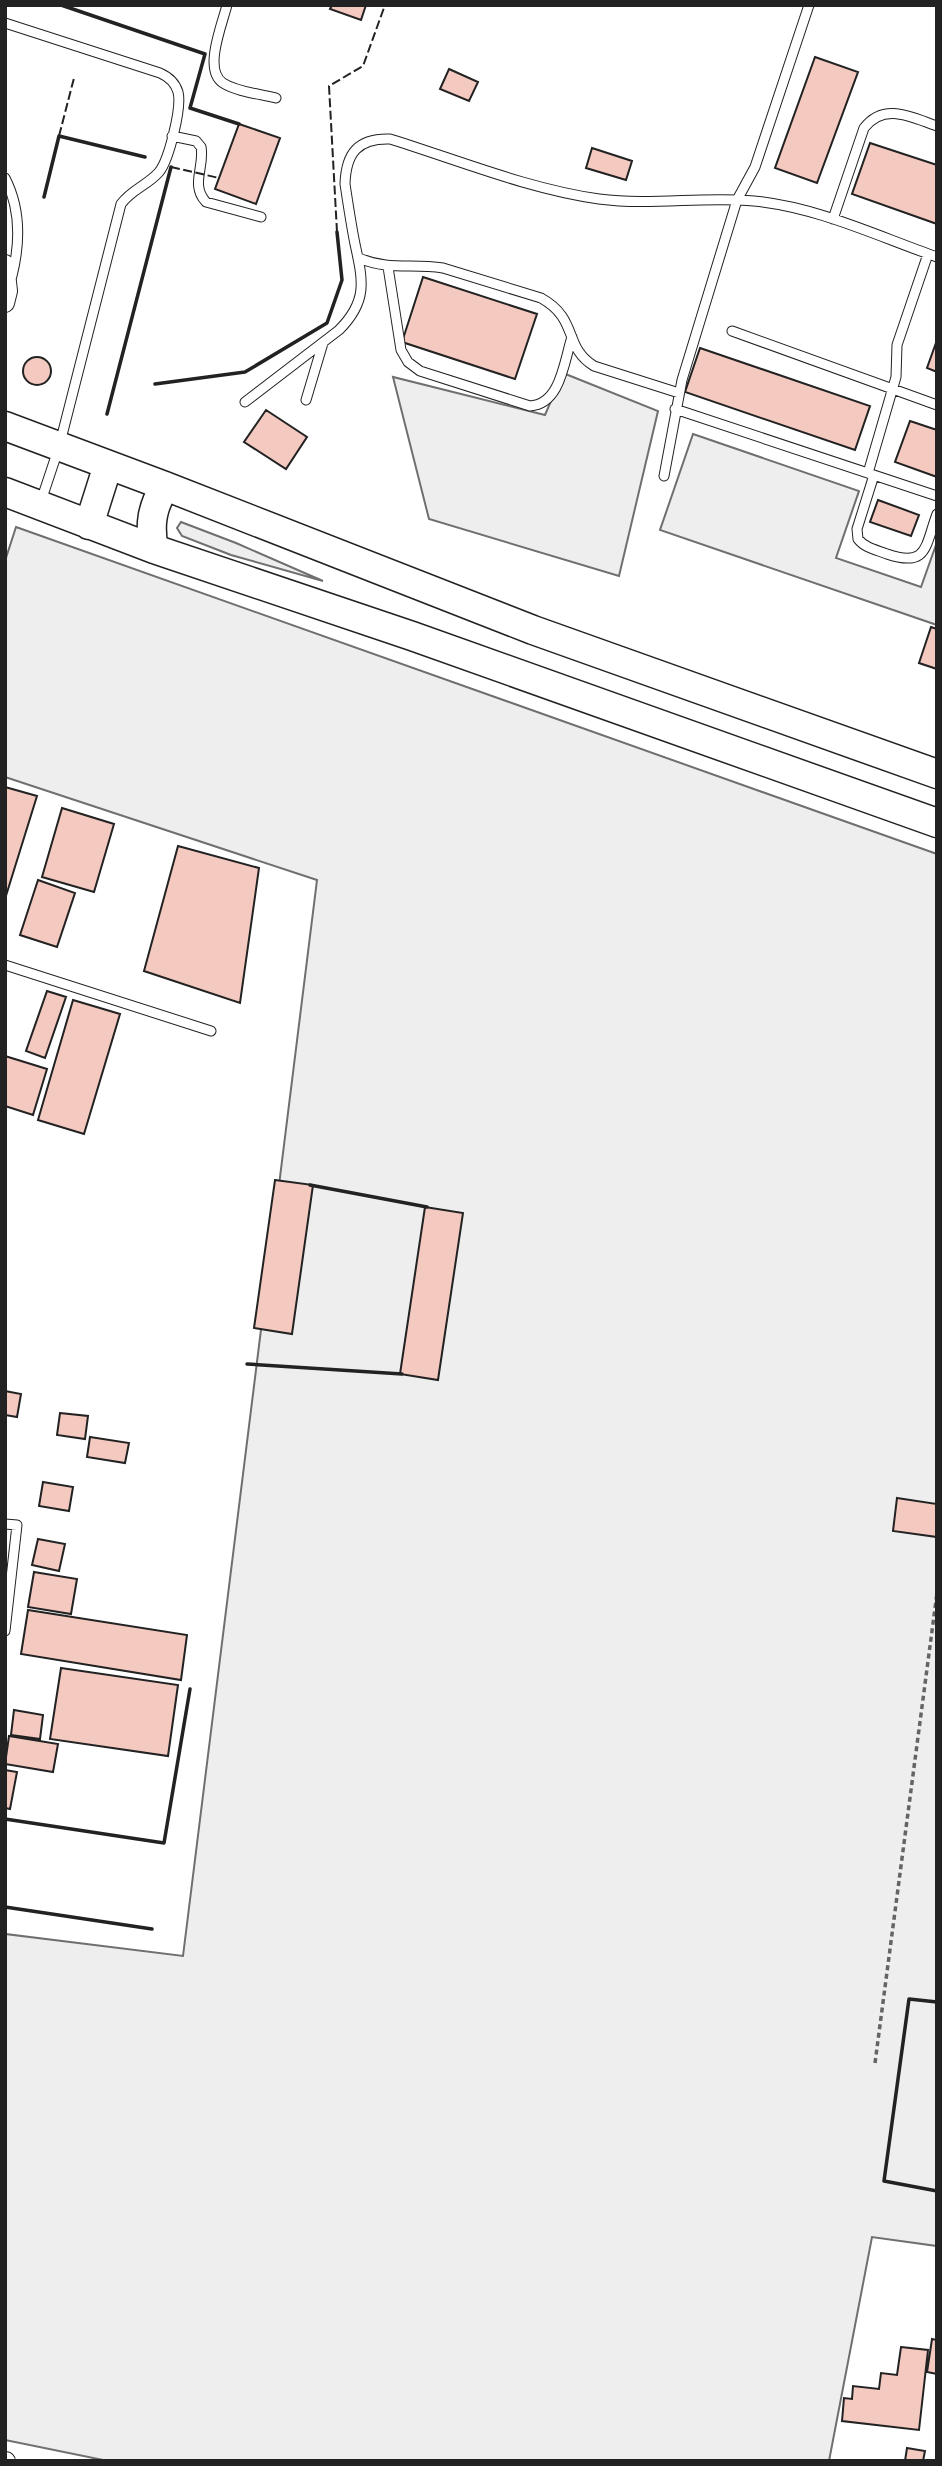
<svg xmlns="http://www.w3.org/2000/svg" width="942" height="2466" viewBox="0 0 942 2466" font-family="'Sofia Sans Condensed',sans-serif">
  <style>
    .green { fill: #eee; stroke: #6f6f6f; stroke-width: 2 }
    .building { fill: #f3c9c0; stroke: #222; stroke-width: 2 }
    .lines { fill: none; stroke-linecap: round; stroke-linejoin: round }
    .service-casing { stroke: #222; stroke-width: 11 }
    .minor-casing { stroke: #222; stroke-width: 20 }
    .primary-casing { stroke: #222; stroke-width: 31 }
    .path { stroke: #646464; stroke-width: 3.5; stroke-dasharray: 5 3.5; stroke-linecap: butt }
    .service { stroke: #fff; stroke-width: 9 }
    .minor { stroke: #fff; stroke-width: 18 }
    .primary { stroke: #fff; stroke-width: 28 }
    .fence { stroke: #222; stroke-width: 2; stroke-dasharray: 9 3.5; stroke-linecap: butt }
    .wall { stroke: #222; stroke-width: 3.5 }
  </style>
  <rect width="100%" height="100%" fill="#fff"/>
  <path class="green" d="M563,373L658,411L619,576L429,519L393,377L545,415Z
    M693,434L859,491L836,558L921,587L937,542V625L660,530Z
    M181,522L236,543L323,581L231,555L182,536L177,528Z
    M16,527L937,854V2246L872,2237L829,2461H108L5,2440V1934L183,1956L317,880L5,777V561Z"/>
  <path class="building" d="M332,5H366L361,20L330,9Z
    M815,57L858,72L817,183L775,168Z
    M449,69L478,82L469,101L440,89Z
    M239,124L280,138L256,204L215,189Z
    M870,143L937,165V224L852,194Z
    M592,148L632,161L626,180L586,168Z
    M423,277L537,314L515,379L402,342Z
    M937,340V372L927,368Z
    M700,348L870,406L855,450L685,392Z
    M23 371a14 14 0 1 1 28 0a14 14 0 1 1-28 0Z
    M266,410L307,437L286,469L244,442Z
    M910,421L937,430V477L895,462Z
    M878,500L919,515L911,536L870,522Z
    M931,627L937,629V669L919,663Z
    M5,787L37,796L5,899Z
    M62,808L114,824L94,892L42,877Z
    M178,846L259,868L240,1003L144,971Z
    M38,880L75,893L57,947L20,935Z
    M47,991L66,997L45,1058L26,1051Z
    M73,1000L120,1014L84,1134L38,1120Z
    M5,1056L47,1069L33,1115L5,1106Z
    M275,1180L313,1185L292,1334L254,1328Z
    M425,1207L463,1213L438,1380L400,1374Z
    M5,1391L21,1394L17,1417L5,1415Z
    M60,1413L88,1416L85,1439L57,1435Z
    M90,1437L129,1443L125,1463L87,1457Z
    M43,1482L73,1487L69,1511L39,1506Z
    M897,1498L937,1504V1537L893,1531Z
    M38,1539L65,1544L59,1571L32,1565Z
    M34,1572L77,1579L71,1614L28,1607Z
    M28,1610L187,1635L181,1680L21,1654Z
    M61,1668L178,1685L168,1756L50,1739Z
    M14,1710L43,1715L40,1739L11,1735Z
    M9,1736L58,1744L53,1772L5,1764Z
    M5,1770L17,1772L10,1809L5,1808Z
    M932,2339L937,2340V2374L927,2372Z
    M901,2347L928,2350L919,2430L842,2421L844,2398L852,2399L853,2386L879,2389L881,2373L897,2375Z
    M907,2448L925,2451L923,2461H905Z"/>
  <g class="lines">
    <defs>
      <path id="service" d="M227,5C222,25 203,70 223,83C237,92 260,94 276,98
        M5,23L160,73C169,77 175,82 178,92C182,107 169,160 159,172C148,185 132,189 121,204L59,447L41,501
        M172,136L196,141L201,147C205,166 190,185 206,202L261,217
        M5,178C21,209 20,244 12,276
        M833,219L864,128C884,102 911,117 937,126
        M359,258C390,271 411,263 443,268L541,298C579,319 563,347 594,366L679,393
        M388,267L401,350L408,362L420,371L530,406C561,404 564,361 572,337
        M732,331L937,405
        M306,400L323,343
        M245,402L339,330C368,301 363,281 355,244C351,224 348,204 345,184C346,153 358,138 390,139C458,160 528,189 599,199C652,206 702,196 754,201C817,207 877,236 937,257
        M675,409L937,496
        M868,473L896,377L897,345L928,254
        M874,475L857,529L858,539C865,548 877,550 887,554C928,568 925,546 937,514
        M664,476L682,380L737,200L755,167L809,5
        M5,965L211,1031
        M5,1524L17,1525L5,1631"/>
      <path id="minor" d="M5,264L8,291L5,303
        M5,2461H6"/>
      <path id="primary" d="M5,426L165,486L533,630L937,774
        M5,492L154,549L412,636L937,823
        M89,525L108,465
        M154,549C149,525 152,507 165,486"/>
    </defs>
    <use href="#service" class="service-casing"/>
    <use href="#minor" class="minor-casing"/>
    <use href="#primary" class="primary-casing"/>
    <path class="path" d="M875,2063L937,1593"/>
    <use href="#service" class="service"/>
    <use href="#minor" class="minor"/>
    <use href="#primary" class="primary"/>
    <path class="fence" d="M59,136L74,78
      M171,167L219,178
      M337,232L329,86L363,66L385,5"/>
    <path class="wall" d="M61,5L205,54L190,108L239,124
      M44,197L59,136L145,157
      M155,384L245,372L327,323L342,280L337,232
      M107,414L171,167
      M310,1185L427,1207
      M247,1364L402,1374
      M5,1819L164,1843L190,1689
      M5,1907L152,1929
      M937,2002L909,1999L884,2181L937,2191"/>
  </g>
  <rect width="942" height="2466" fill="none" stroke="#222222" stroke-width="14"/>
</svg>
